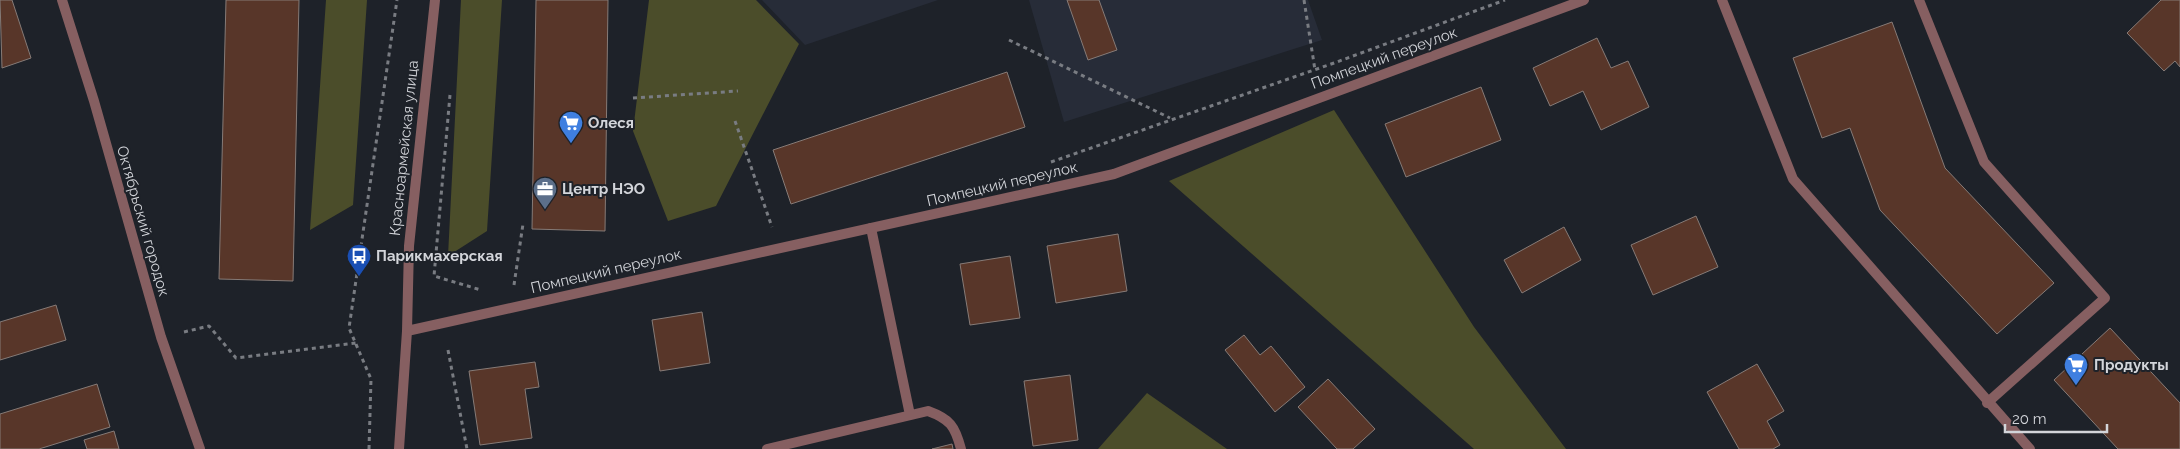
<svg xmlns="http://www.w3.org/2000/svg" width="2180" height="449" viewBox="0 0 2180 449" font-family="Raleway,sans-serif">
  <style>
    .built { fill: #272c38 }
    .forest { fill: #4b4d2a }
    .building { fill: #583629; stroke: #867b77 }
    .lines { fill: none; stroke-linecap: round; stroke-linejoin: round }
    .path { stroke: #797c82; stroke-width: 3; stroke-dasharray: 4 4; stroke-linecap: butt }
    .service { stroke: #865f61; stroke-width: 10 }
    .minor { stroke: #865f61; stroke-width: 10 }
    .tertiary { stroke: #865f61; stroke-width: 10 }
    .labels { text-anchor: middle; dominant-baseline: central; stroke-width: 4; stroke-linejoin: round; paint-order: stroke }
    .street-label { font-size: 15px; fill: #d3d5da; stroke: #1e2229 }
    .poi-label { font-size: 15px; font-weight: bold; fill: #d3d5da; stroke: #1e2229; text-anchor: start }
  </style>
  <rect width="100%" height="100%" fill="#1e2229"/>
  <path class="built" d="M762,0H938L805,45Z
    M1029,0H1308L1322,40L1064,122Z"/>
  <path class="forest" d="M326,0H367L353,205L310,230Z
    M461,0H502L487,231L448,256Z
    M649,0H756L799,44L716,206L668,221L633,131Z
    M1334,110L1474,327L1566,449H1474L1169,181Z
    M1147,393L1227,449H1098Z"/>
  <path class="building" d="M0,0H12L31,58L2,68Z
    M226,0H299L293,281L219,279Z
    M536,0H608L605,231L532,229Z
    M1067,0H1099L1117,50L1088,60Z
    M2161,0H2180V67L2175,61L2164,71L2127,33Z
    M1892,22L1945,168L2054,283L1997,334L1880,210L1850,128L1822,138L1793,58Z
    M1597,38L1611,68L1628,61L1649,107L1601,130L1583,91L1550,106L1533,68Z
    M1007,72L1025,127L791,204L773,150Z
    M1481,87L1501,140L1406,177L1385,124Z
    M1696,216L1718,267L1653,295L1631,245Z
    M1564,227L1581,260L1522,293L1504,260Z
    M1118,234L1127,291L1056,303L1047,246Z
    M1010,256L1020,318L970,325L960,264Z
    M56,305L66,340L0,360V322Z
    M702,312L710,363L660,371L652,320Z
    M2110,328L2180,403V449H2118L2054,380Z
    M1244,335L1260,355L1271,346L1305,387L1275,412L1225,350Z
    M535,362L539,387L525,389L532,438L480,445L469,371Z
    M1757,364L1784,411L1767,421L1780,445L1773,449H1739L1707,392Z
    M1070,375L1078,440L1033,446L1024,381Z
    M1328,379L1375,429L1353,449H1337L1298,407Z
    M97,384L110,427L39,449H0V414Z
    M114,431L119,449H87L84,440Z
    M952,444L953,449H932Z"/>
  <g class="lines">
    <path class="path" d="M1304,0L1315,70
      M1009,40L1170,118
      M450,95L434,276L481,290
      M633,98L738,91
      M735,121L772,227
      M1051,162L1334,63L1505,0
      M514,285L523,224
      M184,332L209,326L236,358L356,343
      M448,350L467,449
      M369,449L371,379L349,328L397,0"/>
    <path class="service" d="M1722,0L1793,179L2030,449
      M1919,0L1984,162L2105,298L1987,403
      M871,228L910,415
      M767,449L928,411C950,419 955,426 961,449"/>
    <path class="minor" d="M62,0L94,101L161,337L200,449"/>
    <path class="tertiary" d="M407,331L1114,174L1584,0
      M399,449L407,331L409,246L435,0"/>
  </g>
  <defs>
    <symbol id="supermarket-pin" viewBox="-11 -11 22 30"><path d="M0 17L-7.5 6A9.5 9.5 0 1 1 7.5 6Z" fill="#3f7fe0" stroke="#1e2229"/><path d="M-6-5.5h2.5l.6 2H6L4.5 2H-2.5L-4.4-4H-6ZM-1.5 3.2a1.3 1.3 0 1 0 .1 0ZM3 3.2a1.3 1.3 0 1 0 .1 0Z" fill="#fff"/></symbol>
    <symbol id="office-pin" viewBox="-11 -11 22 30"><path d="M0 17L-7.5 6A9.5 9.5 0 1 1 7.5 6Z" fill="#5c6f8a" stroke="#1e2229"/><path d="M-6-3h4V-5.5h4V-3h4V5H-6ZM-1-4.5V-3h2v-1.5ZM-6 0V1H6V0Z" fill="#fff"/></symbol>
    <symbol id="bus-pin" viewBox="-11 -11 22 30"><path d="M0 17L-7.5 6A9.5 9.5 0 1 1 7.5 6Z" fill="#1a4fb4" stroke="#1e2229"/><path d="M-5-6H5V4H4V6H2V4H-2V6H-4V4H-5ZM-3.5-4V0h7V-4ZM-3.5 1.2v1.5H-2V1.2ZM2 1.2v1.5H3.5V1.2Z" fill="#fff"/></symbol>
  </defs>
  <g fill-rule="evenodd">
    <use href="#supermarket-pin" x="557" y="109" width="28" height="38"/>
    <use href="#office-pin" x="531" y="175" width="28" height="38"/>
    <use href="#bus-pin" x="345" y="242" width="28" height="38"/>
    <use href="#supermarket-pin" x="2062" y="351" width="28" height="38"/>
  </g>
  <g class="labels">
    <g class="street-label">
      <text transform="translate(1384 58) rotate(-20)">Помпецкий переулок</text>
      <text transform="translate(404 148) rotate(-84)">Красноармейская улица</text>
      <text transform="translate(1002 184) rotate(-13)">Помпецкий переулок</text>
      <text transform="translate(143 221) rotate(74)">Октябрьский городок</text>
      <text transform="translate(606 271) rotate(-13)">Помпецкий переулок</text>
    </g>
    <g class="poi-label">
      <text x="588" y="123">Олеся</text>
      <text x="562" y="189">Центр НЭО</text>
      <text x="376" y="256">Парикмахерская</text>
      <text x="2094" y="365">Продукты</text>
    </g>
  </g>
  <path d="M2005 424v8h102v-8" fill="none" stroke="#d3d5da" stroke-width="2.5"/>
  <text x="2012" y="424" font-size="15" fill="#d3d5da" stroke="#1e2229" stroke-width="4" paint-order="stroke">20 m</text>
</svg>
